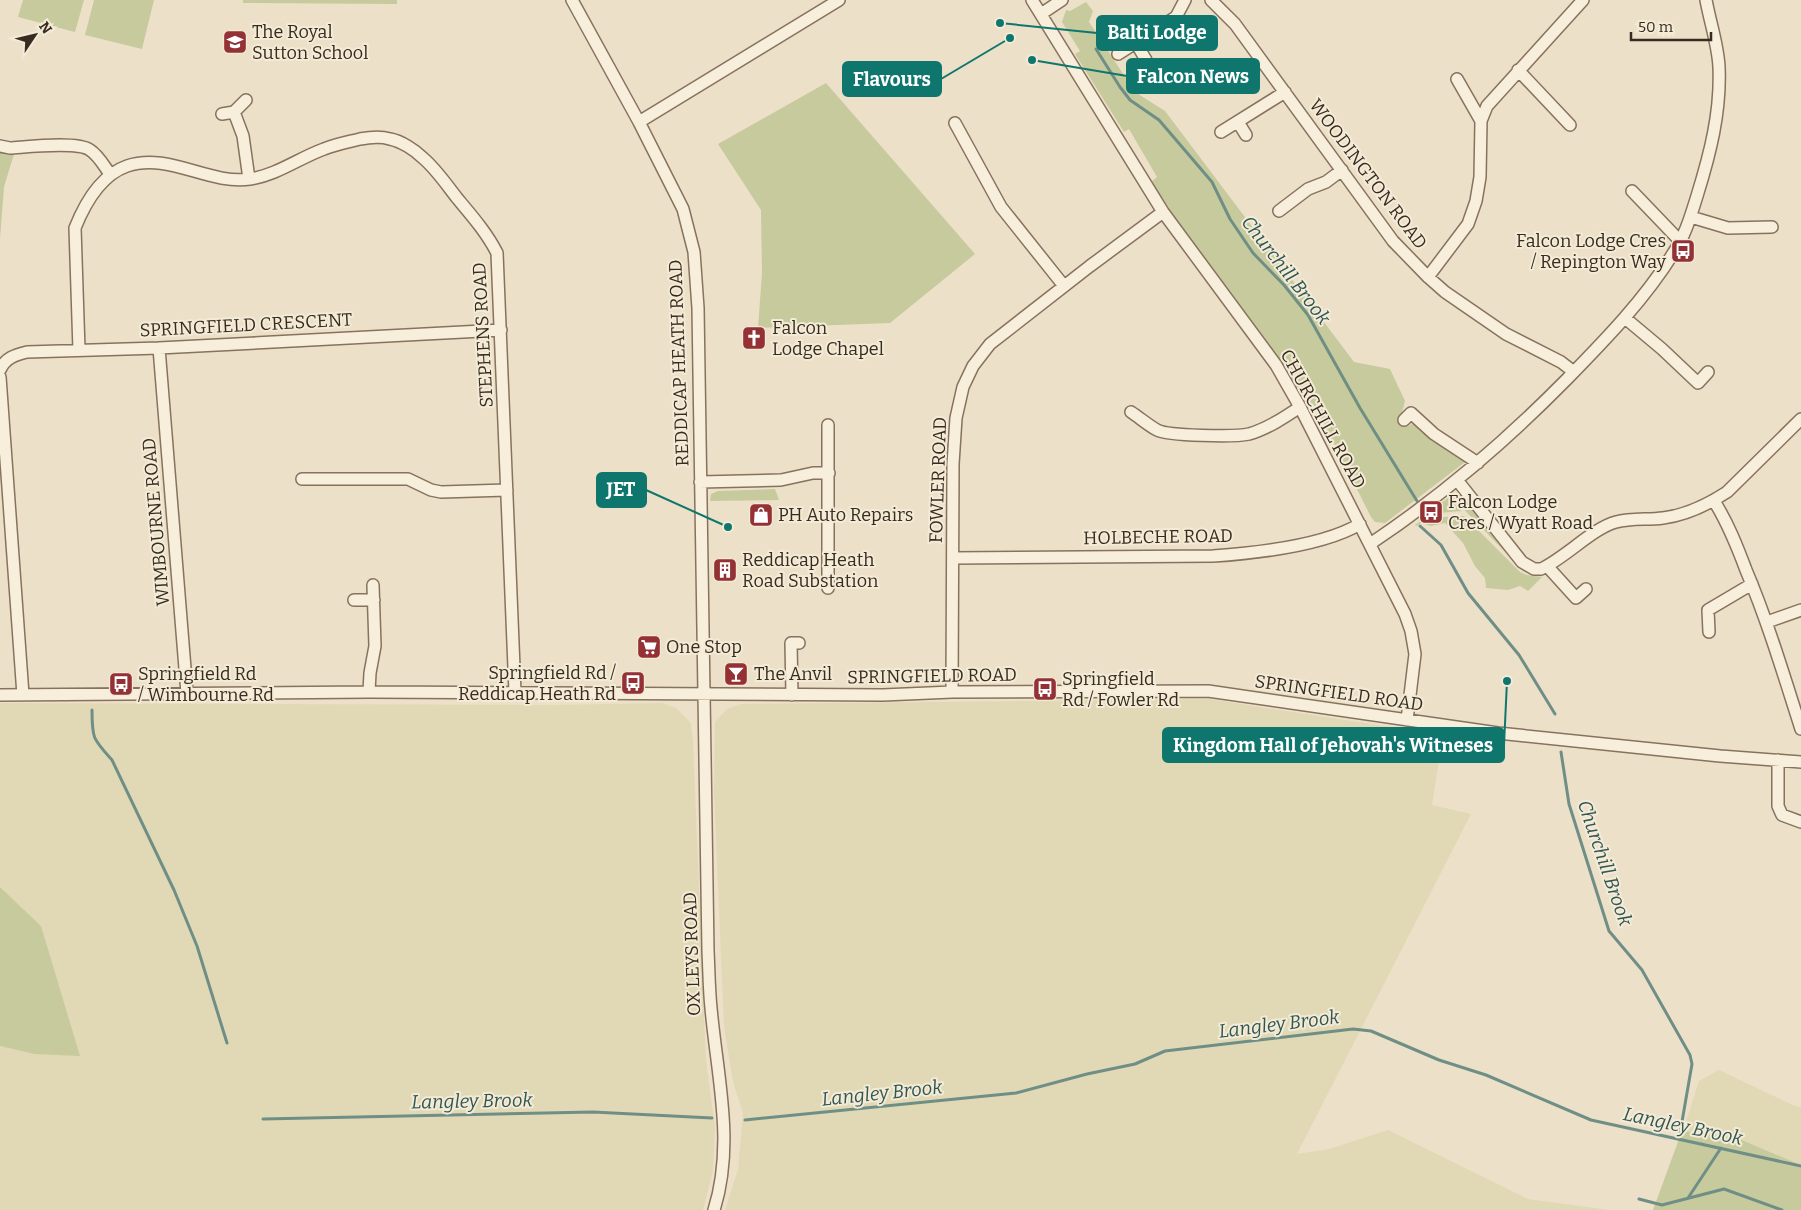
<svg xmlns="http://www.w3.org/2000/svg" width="1801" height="1210" viewBox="0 0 1801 1210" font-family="Bitter,serif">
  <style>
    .farmland { fill: #e1d9b5 }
    .green { fill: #c6ca9c }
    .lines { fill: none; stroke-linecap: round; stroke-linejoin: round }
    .stream { stroke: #6f8f86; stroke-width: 3 }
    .minor-casing { stroke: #87725e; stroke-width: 14 }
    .minor { stroke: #f7eedb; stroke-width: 11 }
    .labels { text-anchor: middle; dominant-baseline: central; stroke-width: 4; stroke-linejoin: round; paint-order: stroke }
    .poi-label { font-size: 18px; fill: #382b20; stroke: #f4ebd7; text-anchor: start }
    .street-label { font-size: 18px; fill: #382b20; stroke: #f4ebd7 }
    .water-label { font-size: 19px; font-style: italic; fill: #315753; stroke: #f4ebd7 }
    .leader { fill: none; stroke: #0f766e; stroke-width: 2 }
    .callout-dot { fill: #0f766e; stroke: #f4ebd7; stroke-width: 2 }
    .callout { fill: #0f766e; stroke: #0f766e; stroke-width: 2 }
    .callout-label { font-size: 19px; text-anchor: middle; font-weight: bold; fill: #fff }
  </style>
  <rect width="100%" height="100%" fill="#ece0c8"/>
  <path class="farmland" d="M1209,699L1443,735L1432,805L1471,814L1297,1154L1329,1149L1388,1130L1528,1199L1610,1210H725L738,1169L743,1113L733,1082L724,1027L714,791L715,722L727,709L741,704Z
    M0,703L556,705L662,703L676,708L691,723L693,741L706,1061L715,1127L713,1171L703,1210H0V1046L34,1054L41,926L0,887Z
    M1719,1070L1795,1106L1801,1107V1165L1737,1138L1683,1131L1699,1081Z"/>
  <path class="green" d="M23,0H84L75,32L18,17Z
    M94,0H154L142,49L85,35Z
    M243,0H397V4L243,3Z
    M1086,2L1093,11L1089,22L1135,92L1165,111L1354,362L1390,369L1405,401L1400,420L1405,427L1415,423L1464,458L1465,462L1385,523L1375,522L1371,517L1316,408C1297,391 1285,368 1270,347C1229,293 1189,238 1151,182L1157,177L1129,129L1124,132L1075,54L1080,51L1062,22L1066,10L1070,11Z
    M826,83L975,254L890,323L758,328L762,273L761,210L718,144Z
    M0,152L14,154L4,187L0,239Z
    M775,489L779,500L710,501L711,494L718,491Z
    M1456,493L1464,496L1510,554L1508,555L1451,496Z
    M1448,498L1462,511L1427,514Z
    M1464,516L1520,572L1527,575L1542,577L1528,591L1520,586L1508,590L1486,588L1485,578L1475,566L1463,543L1445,523L1431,526L1421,523L1416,526L1415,525L1425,518Z
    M0,887L41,926L80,1056L34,1054L0,1046Z
    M1683,1131L1737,1138L1801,1165V1210H1653L1679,1139Z"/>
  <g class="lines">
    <path class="stream" d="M1096,49L1120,87L1130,100L1159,120L1212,182L1230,219L1253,253L1284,285L1308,315L1360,408L1417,501
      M1420,526L1441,545L1468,593L1519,655L1555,714
      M92,710C92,739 93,739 112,760L174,890L197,946L227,1043
      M1561,752L1569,804L1609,931L1642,970L1690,1055L1692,1064L1679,1139
      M263,1119L593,1112L712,1118
      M745,1120L1016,1093L1087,1074L1135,1064L1165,1051L1353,1029L1371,1031L1439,1060L1486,1075L1591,1120L1801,1166
      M1688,1198L1721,1148
      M1639,1199L1662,1205L1724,1189L1782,1210"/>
    <defs>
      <path id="minor" d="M572,0L639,122L683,209L694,252L698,308L708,951C709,970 709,989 711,1008C717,1076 735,1143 714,1210
        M1032,0L1163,212L1276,365L1300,407L1405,614L1411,631L1415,654L1407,720
        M1211,0L1235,24L1393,241L1428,277L1445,292L1506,334L1561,362L1574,372
        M1041,14L1062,0
        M1136,43L1146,60
        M1118,54L1176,17L1185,0
        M1518,70L1570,125
        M1457,79L1481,121
        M234,112L243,136L249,179
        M222,114L234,112L246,100
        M639,122L839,0
        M1238,122L1246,135
        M955,123L1001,207L1064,286
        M1221,132L1285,92
        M0,146L10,148C27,147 77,141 90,150C99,156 104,166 110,174
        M1632,191L1680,241
        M1279,211L1308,189L1326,182L1342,170
        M1691,217L1728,228L1772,227
        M1428,277L1468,224L1476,201L1480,177L1481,121L1487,106L1583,0
        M1625,318L1662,349L1698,383L1708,372
        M159,348L187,693
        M79,350L75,228C85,203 101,175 127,166C169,152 208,185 250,179C277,175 299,158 324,149C336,144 348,142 360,139C371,137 380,136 390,139C401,141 415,150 423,158C436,169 446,184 457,198C472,216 487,233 497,253L515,692
        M0,370C5,358 15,355 27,352L159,348L501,330
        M0,377L23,695
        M1131,412C1140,418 1148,425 1157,430C1168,436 1235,437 1249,434C1267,429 1285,417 1300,407
        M1404,420L1411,413L1434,434L1478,463
        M828,425V588
        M302,479H408L431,490L441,492L507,490
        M1457,480L1522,562L1534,569H1541C1565,558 1593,528 1616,522C1631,518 1648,520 1663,518C1687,515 1707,505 1727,492L1801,419
        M700,482L781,480L813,473H829
        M1714,501C1728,523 1737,546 1746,570C1768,622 1784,676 1801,729
        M1370,544C1442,496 1507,440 1567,379C1606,339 1645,299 1674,252C1685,236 1691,215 1697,196C1710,154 1721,112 1719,67C1718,45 1710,22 1706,0
        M953,558L1213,556C1256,553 1323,546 1360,524
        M1547,566L1576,598L1586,589
        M354,600H374
        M1767,622L1801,610
        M1709,632L1708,610L1752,584
        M369,692L370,673L375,646L373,585
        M952,692L953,464L956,418L963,387L973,366L990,344L1090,266L1163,212
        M0,695L369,692L883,695L952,692L1208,691L1498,733L1720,756L1801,762
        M792,695L791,643H799
        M1778,760V806L1782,815L1801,822"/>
    </defs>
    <use href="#minor" class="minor-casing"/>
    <use href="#minor" class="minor"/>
  </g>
  <defs>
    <symbol id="school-square" viewBox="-11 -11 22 22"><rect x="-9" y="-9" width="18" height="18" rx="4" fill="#933135" stroke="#f4ebd7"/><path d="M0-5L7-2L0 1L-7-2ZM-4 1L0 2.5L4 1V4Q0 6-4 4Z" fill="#fff"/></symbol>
    <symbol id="bus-square" viewBox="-11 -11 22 22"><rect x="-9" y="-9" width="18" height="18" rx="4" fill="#933135" stroke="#f4ebd7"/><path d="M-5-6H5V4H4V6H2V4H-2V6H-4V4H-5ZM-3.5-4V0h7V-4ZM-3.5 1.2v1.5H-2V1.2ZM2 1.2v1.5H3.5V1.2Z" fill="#fff"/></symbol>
    <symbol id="church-square" viewBox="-11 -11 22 22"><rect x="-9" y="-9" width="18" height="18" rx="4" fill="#933135" stroke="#f4ebd7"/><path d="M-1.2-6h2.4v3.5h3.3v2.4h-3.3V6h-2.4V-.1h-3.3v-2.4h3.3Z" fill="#fff"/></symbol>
    <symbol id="shop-square" viewBox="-11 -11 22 22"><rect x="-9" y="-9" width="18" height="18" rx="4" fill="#933135" stroke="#f4ebd7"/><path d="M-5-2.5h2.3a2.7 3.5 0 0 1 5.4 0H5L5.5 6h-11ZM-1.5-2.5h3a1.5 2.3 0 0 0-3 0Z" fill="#fff"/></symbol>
    <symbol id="building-square" viewBox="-11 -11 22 22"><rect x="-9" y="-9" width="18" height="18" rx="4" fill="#933135" stroke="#f4ebd7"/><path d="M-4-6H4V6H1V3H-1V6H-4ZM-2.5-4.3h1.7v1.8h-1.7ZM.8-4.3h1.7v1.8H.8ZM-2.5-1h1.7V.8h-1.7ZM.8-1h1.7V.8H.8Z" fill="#fff"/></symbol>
    <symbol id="supermarket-square" viewBox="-11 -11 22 22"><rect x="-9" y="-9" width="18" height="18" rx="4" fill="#933135" stroke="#f4ebd7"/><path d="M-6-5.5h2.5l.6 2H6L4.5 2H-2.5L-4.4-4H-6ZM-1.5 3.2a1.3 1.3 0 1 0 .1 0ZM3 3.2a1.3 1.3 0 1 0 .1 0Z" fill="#fff"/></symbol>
    <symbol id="bar-square" viewBox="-11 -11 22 22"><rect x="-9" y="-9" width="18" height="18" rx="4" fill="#933135" stroke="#f4ebd7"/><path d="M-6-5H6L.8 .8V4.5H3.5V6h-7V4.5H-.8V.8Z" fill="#fff"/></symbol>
  </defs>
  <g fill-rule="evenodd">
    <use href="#school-square" x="221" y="28" width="28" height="28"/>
    <use href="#bus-square" x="1669" y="237" width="28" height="28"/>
    <use href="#church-square" x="740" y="324" width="28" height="28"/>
    <use href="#bus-square" x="1417" y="498" width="28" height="28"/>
    <use href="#shop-square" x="747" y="501" width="28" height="28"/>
    <use href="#building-square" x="711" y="556" width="28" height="28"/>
    <use href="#supermarket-square" x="635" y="633" width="28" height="28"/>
    <use href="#bar-square" x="722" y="660" width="28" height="28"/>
    <use href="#bus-square" x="619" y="669" width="28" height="28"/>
    <use href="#bus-square" x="107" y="670" width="28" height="28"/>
    <use href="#bus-square" x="1031" y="675" width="28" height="28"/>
  </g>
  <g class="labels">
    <g class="poi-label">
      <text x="252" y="32">The Royal<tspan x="252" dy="21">Sutton School</tspan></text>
      <text x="1666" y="241" text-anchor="end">Falcon Lodge Cres<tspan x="1666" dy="21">/ Repington Way</tspan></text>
      <text x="772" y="328">Falcon<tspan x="772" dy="21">Lodge Chapel</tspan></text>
      <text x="1448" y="502">Falcon Lodge<tspan x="1448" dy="21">Cres / Wyatt Road</tspan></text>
      <text x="778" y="515">PH Auto Repairs</text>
      <text x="742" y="560">Reddicap Heath<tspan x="742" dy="21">Road Substation</tspan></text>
      <text x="666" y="647">One Stop</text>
      <text x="616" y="673" text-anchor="end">Springfield Rd /<tspan x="616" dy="21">Reddicap Heath Rd</tspan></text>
      <text x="138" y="674">Springfield Rd<tspan x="138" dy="21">/ Wimbourne Rd</tspan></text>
      <text x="754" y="674">The Anvil</text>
      <text x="1062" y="679">Springfield<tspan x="1062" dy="21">Rd / Fowler Rd</tspan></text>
    </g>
    <g class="street-label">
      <text transform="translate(1368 174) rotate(53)">WOODINGTON ROAD</text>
      <text transform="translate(246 325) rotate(-3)">SPRINGFIELD CRESCENT</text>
      <text transform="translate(483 335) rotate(-93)">STEPHENS ROAD</text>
      <text transform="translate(679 363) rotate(-92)">REDDICAP HEATH ROAD</text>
      <text transform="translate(1323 419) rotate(61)">CHURCHILL ROAD</text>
      <text transform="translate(938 480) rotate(-88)">FOWLER ROAD</text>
      <text transform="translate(156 522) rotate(-95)">WIMBOURNE ROAD</text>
      <text transform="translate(1158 537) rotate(-1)">HOLBECHE ROAD</text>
      <text transform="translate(932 676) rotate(-1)">SPRINGFIELD ROAD</text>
      <text transform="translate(1339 693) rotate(8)">SPRINGFIELD ROAD</text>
      <text transform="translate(692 954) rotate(-92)">OX LEYS ROAD</text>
    </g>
    <g class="water-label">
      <text transform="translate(1286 270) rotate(52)">Churchill Brook</text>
      <text transform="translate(1605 863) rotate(71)">Churchill Brook</text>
      <text transform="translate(1279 1024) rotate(-7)">Langley Brook</text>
      <text transform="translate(882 1093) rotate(-6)">Langley Brook</text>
      <text transform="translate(472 1101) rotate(-1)">Langley Brook</text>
      <text transform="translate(1683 1126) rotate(12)">Langley Brook</text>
    </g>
  </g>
  <path class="leader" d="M1000 23L1097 33M1032 60L1127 76M1010 38L941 79M728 527L646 490M1507 681L1504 745"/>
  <g class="callout-dot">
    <circle cx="1000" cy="23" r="5"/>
    <circle cx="1032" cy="60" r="5"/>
    <circle cx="1010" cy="38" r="5"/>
    <circle cx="728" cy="527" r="5"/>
    <circle cx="1507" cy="681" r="5"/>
  </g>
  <g class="callout">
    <rect x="1097" y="16" width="120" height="34" rx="5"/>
    <rect x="1127" y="59" width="132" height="34" rx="5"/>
    <rect x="843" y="62" width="98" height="34" rx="5"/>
    <rect x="597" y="473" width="49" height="34" rx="5"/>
    <rect x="1163" y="728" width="341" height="34" rx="5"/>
  </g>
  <g class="callout-label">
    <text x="1157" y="39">Balti Lodge</text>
    <text x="1193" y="83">Falcon News</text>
    <text x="892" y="86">Flavours</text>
    <text x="621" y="496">JET</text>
    <text x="1333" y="752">Kingdom Hall of Jehovah's Witneses</text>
  </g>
  <g transform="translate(35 35) rotate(55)" stroke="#f4ebd7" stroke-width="4" paint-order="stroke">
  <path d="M0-4L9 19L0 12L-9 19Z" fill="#382b20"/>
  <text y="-8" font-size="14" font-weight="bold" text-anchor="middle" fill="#382b20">N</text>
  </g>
  <path d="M1631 32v8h80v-8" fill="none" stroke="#382b20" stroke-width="2.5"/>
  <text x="1638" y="32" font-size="15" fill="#382b20" stroke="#f4ebd7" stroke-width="4" paint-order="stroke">50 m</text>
</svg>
